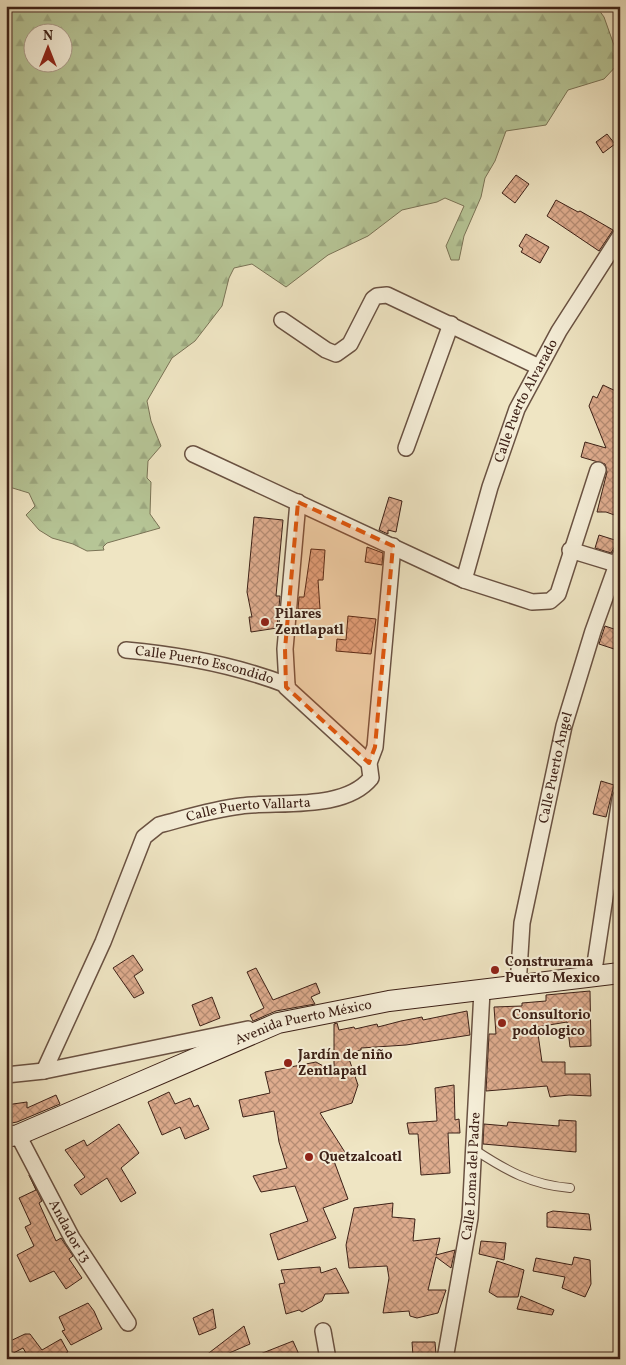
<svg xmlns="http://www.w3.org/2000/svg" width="626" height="1365" viewBox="0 0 626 1365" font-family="Vollkorn,serif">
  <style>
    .forest { fill: url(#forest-firs); stroke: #7a7356; fill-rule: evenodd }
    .building { fill: url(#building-cross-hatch); stroke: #3d2117 }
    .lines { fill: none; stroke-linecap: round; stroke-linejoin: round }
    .service-casing { stroke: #6a5242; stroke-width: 10 }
    .minor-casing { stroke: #6a5242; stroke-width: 18 }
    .secondary-casing { stroke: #3d2117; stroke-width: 22 }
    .service { stroke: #f5eed8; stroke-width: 8 }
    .minor { stroke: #f5eed8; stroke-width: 15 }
    .secondary { stroke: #f5eed8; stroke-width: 20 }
    .marked { fill: #df560d; fill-opacity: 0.2; stroke: #df560d; stroke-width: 4; stroke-dasharray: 10 6; stroke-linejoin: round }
    .poi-dot { fill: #8f2418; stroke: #f5eed8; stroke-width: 2 }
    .labels { text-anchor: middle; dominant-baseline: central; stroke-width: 4; stroke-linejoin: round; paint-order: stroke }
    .street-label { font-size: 14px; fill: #3d2117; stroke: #f5eed8 }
    .poi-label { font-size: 14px; font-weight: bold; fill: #3d2117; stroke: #f5eed8; text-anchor: start }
  </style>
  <defs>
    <pattern id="forest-firs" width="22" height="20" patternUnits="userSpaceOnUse" patternTransform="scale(1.25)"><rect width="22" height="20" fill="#b6c596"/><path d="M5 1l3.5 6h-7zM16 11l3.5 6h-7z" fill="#9da981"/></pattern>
    <pattern id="building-cross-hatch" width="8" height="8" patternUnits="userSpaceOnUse" patternTransform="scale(1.25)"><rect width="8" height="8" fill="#deac8e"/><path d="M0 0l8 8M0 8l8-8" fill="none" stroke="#b58c73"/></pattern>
  </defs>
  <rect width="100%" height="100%" fill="#efe5c3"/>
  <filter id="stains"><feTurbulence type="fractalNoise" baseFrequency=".004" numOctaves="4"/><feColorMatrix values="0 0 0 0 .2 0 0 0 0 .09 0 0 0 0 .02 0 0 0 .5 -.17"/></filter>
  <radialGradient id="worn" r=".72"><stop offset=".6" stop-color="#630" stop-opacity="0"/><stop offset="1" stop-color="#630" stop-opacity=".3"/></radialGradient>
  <path class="forest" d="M6,6H596L604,17L620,62L604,79L568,90L546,125L506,131L495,161L485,178L481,197L464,236L459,260H451L446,246L464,206L445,198L437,202L402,210L368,236L328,255L286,287L252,264L234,268L229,278L222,306L195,341L172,358L147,401L151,421L161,446L148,461L147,478L151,482L150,514L160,528L107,543L103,547L104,550L87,551L73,544L52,538L39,530L26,515L35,506L29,493L6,486ZM32,32H62V62H32Z"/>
  <path class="building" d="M607,134L615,144L603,153L596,142Z
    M516,175L529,184L515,203L502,193Z
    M556,200L578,212L580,211L613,230L599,251L547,216Z
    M526,234L549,247L540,263L521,252L523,249L519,246Z
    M603,385L620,393V517L606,512H597L607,472L605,464L581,457L585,442L606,448L589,406L593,396L597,398Z
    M389,497L402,501L396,532L388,530V534L379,530Z
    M254,517L283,520L276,596H280L277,628L251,632L249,617H252L247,592Z
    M599,535L618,541L611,553L595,548Z
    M367,547L383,553L382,565L365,562Z
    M311,549L325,550L323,580H318L320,609H298L299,597H304Z
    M348,616L376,619L371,654L336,651L337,639L346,640Z
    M605,626L620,631V651L599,644Z
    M601,781L614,785L606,817L593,814Z
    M133,955L143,970L134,976L144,993L134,998L113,968Z
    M256,968L273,1000L316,983L320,993L311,997L315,1004L276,1011L253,1021L250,1015L264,1008L247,972Z
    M590,991L591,1046L570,1047L567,1022L537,1027L542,1062H565V1074H590L591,1096L569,1095L550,1097L547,1086L486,1091L489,1034H496L494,1007L522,1006V1003L546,1001V995Z
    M212,997L220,1018L200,1026L192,1005Z
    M467,1011L470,1035L406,1045L361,1048V1050L347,1053L358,1085L352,1103L320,1113L348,1157L334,1161L348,1199L323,1208L336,1238L278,1260L270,1234L308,1221L295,1186L261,1192L253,1176L287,1168L279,1142L274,1111L243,1117L239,1100L270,1093L265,1072L316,1062L334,1072V1024L337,1023L339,1030L354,1027L355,1029L377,1024L378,1027L401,1021L422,1017L423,1020Z
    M454,1085L455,1120L459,1119L460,1133H448L450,1173L421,1175L418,1134H409L407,1123L437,1121L435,1088Z
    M169,1092L175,1104L190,1098L194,1107L198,1105L209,1129L185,1139L180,1127L162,1135L148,1102Z
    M56,1095L60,1104L17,1122L6,1124V1105L27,1102V1108Z
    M559,1120L576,1121V1152L483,1144L484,1124L507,1126L508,1122L559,1126Z
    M119,1124L139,1153L121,1168L136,1193L121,1202L107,1178L81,1195L74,1185L85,1177L65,1150L84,1140L87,1146Z
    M29,1175L42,1201L39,1203L56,1241L61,1238L73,1256L69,1259L82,1278L66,1289L54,1271L30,1282L17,1255L34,1246L25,1227L31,1224L19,1198L36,1190Z
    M393,1203L392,1217L415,1219L413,1241L440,1238L436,1255L455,1250L451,1268L436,1257L428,1290H446L438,1313L417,1318L410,1316L409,1311L383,1313L389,1278L387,1266L349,1268L346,1245L354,1208Z
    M553,1211L589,1214L591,1230L547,1227V1213Z
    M481,1241L506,1243L504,1260L479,1254Z
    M574,1257L590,1260L591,1284L585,1297L562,1288L565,1277L533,1271L536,1258L572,1265Z
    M497,1261L524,1270L518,1297H497L489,1292Z
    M320,1267L321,1273L336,1268L349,1293L325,1294L322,1301L302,1312L299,1310L286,1314L279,1284L285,1283L281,1270Z
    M521,1296L554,1310L552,1315L517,1309Z
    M88,1303L94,1311L102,1329L71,1345L62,1331L65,1330L59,1317Z
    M213,1309L216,1328L199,1335L193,1318Z
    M244,1326L250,1344L227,1354V1359H201Z
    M25,1334H30L42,1350L61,1339L68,1352L55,1359H27L29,1358L23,1348L6,1357V1343Z
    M293,1341L301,1359H251L250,1358Z
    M412,1342H435L436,1355L413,1356Z"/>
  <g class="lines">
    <defs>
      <path id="service" d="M475,1150C507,1171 532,1185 570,1188"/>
      <g id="minor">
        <path d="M282,320L326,350L336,354L350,344L373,299L377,296L387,295L539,367"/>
        <path d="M406,448L451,324"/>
        <path d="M193,454L464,580L532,602L550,601L558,594L598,470"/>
        <path d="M570,550L616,564"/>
        <path id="s1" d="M464,580L490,487L517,409L559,331L620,236"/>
        <path id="s2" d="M126,650C181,655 235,665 287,685L286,687L369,763"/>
        <path d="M287,685L285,649L298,502"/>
        <path d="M593,977L620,798"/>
        <path id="s3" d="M518,986L522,923L564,726L593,631L620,556"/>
        <path id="s4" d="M44,1071L103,942L144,837L159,825C186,818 213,809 241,806C280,801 344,811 371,778L369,763L375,747L393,546"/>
        <path d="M6,1075L44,1071L248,1029"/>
        <path id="s5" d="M18,1135L72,1238L128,1323"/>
        <path d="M323,1331L328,1359"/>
        <path id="s6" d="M445,1359L470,1218L482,991"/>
      </g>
      <g id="secondary">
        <path id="s7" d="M6,1137L18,1135L278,1023L389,1001L620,973"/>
      </g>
    </defs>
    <use href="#service" class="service-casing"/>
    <use href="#minor" class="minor-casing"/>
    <use href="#secondary" class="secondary-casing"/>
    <use href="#service" class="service"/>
    <use href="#minor" class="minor"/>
    <use href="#secondary" class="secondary"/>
  </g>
  <path class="marked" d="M298,502L393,546L375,747L369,763L286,687L285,649Z"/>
  <g class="poi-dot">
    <circle cx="265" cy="622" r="5"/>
    <circle cx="495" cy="970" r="5"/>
    <circle cx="502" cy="1023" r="5"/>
    <circle cx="288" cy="1063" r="5"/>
    <circle cx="309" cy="1157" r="5"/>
  </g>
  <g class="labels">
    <g class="street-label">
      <text stroke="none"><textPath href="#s1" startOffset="190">Calle Puerto Alvarado</textPath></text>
      <text stroke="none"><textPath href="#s2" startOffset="80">Calle Puerto Escondido</textPath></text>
      <text stroke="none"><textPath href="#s3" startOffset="222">Calle Puerto Ángel</textPath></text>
      <text stroke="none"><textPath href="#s4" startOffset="365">Calle Puerto Vallarta</textPath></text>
      <text stroke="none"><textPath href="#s7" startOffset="320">Avenida Puerto México</textPath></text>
      <text stroke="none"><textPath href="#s6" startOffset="185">Calle Loma del Padre</textPath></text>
      <text stroke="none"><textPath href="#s5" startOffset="109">Andador 13</textPath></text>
    </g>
    <g class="poi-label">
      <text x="275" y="614">Pilares<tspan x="275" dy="16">Zentlapatl</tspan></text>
      <text x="505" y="962">Construrama<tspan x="505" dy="16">Puerto Mexico</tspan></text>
      <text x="512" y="1015">Consultorio<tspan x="512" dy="16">podologico</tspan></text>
      <text x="298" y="1055">Jardín de niño<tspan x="298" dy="16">Zentlapatl</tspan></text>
      <text x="319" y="1157">Quetzalcoatl</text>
    </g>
  </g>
  <rect width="626" height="1365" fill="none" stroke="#efe5c3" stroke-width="25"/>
  <rect x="8" y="8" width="611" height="1350" fill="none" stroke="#3d2117" stroke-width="2.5"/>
  <rect x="12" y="12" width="601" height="1340" fill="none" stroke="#3d2117"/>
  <g transform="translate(48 48)"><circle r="24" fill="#f5eed8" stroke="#ab9c8b"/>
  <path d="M0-4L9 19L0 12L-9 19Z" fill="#8f2418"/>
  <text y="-8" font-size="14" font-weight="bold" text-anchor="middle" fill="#3d2117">N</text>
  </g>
  <rect width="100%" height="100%" filter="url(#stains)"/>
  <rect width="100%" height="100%" fill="url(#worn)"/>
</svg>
